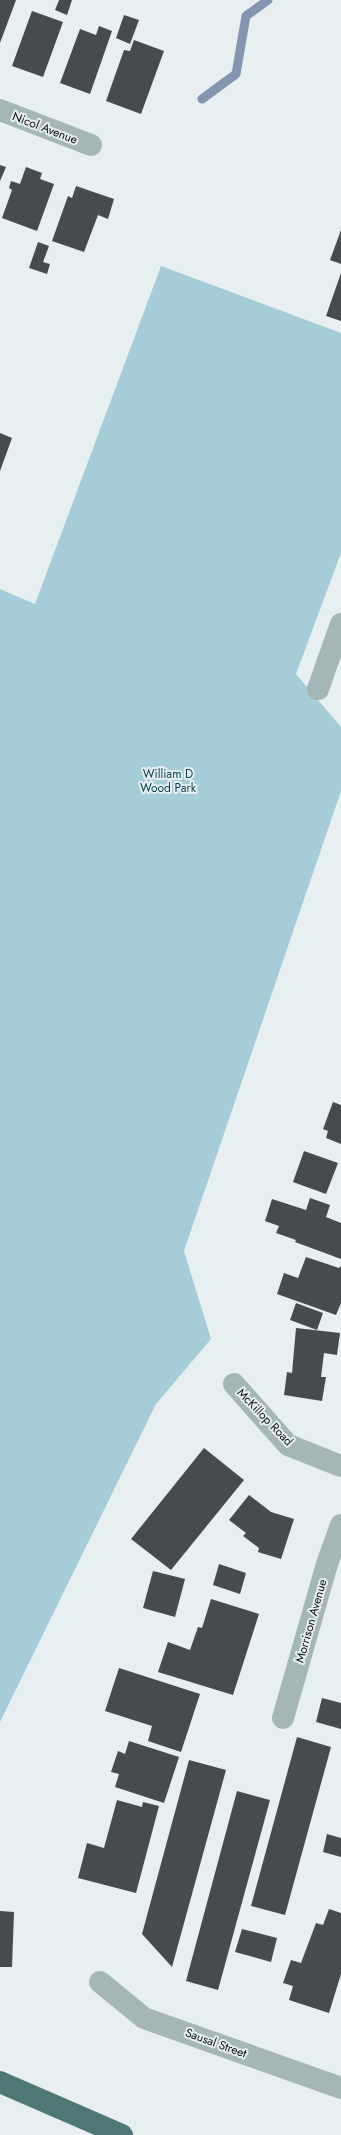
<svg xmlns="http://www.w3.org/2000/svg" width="341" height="2135" viewBox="0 0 341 2135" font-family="Jost,sans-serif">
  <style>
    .green { fill: #a6cdd7 }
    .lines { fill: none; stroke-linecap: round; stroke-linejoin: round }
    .stream { stroke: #8395b0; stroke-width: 9 }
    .building { fill: #454b4e }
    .minor { stroke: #a4b6b5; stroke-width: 22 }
    .highway { stroke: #4e7775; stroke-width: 22 }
    .labels { text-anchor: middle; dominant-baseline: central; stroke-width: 4; stroke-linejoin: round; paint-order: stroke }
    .street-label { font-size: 12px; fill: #0b0e0e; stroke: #e7eff1 }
    .park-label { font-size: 12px; fill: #003f4b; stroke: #e7eff1 }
  </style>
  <rect width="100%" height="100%" fill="#e7eff1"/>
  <path class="green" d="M161,266L341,333V553L296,674L341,727V791L184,1251L211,1339L156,1404L0,1722V589L35,604Z"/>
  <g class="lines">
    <path class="stream" d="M202,99L236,74L246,16L268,0"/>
  </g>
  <path class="building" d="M0,0H16L0,43Z
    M59,0H72L67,15L55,10Z
    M32,11L63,22L43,77L12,66Z
    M124,15L139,20L130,44L116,38Z
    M99,26L112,31L90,94L60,83L80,29L96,35Z
    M134,40L164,51L141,114L106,101L124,50L130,51Z
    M0,165L6,167L0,181Z
    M26,167L42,173L40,179L54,184L37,231L2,218L12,190L9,188L11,181L20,184Z
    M76,186L114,199L108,219L98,215L84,252L52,241L68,196L72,198Z
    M341,230V264L330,260Z
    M38,242L49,246L43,262L50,264L47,274L29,268Z
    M341,273V321L326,316Z
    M0,433L12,438L0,471Z
    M333,1102L341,1105V1144L326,1138L328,1131L323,1129Z
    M304,1151L338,1163L326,1194L293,1182Z
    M310,1198L330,1205L326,1217L341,1223V1259L295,1242L296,1240L276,1233L279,1226L265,1221L272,1199L306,1210Z
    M306,1257L339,1268L341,1266V1303L336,1315L277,1294L284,1273L298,1278Z
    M296,1303L323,1313L317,1330L290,1320Z
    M296,1328L340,1333L337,1355L324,1353L321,1377H326L322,1401L284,1395L287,1372L292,1373Z
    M204,1448L244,1480L171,1570L131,1539Z
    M249,1495L271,1512L294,1519L281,1559L258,1552L259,1548L243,1536L246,1533L229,1520Z
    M219,1564L246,1573L240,1594L213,1585Z
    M153,1571L185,1579L175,1617L143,1608Z
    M211,1599L259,1614L233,1695L158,1672L168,1642L190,1650L198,1627L202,1628Z
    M119,1668L200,1694L181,1752L148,1741L152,1726L105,1711Z
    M322,1698L341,1703V1729L316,1722Z
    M297,1737L331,1747L285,1915L251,1906Z
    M129,1741L179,1757L164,1803L115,1787L119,1774L111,1772L118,1751L125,1754Z
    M189,1760L226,1770L172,1967L142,1934Z
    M237,1791L270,1800L218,1990L186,1981Z
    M117,1800L142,1807L143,1802L159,1806L136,1893L78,1878L87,1843L104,1848Z
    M327,1834L341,1838V1857L323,1852Z
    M329,1909L341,1913V1974L329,2013L289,2000L293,1986L283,1983L291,1960L301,1963L316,1923L323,1925Z
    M0,1911L14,1912L12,1967H0Z
    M242,1929L277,1938L271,1962L235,1952Z"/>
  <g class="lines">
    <path class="minor" d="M0,110L91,145
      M318,689L341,624
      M234,1384L288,1445L341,1466
      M283,1718L327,1564L341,1525
      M100,1982L144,2018L341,2088"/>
    <path class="highway" d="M0,2082L122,2135"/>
  </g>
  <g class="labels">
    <g class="street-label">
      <text transform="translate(45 128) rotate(21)">Nicol Avenue</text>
      <text transform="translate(265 1417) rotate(46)">McKillop Road</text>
      <text transform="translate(311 1621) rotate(-74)">Morrison Avenue</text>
      <text transform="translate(216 2043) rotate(20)">Sausal Street</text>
    </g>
    <g class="park-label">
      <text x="168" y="774">William D<tspan x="168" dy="14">Wood Park</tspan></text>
    </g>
  </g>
</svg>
